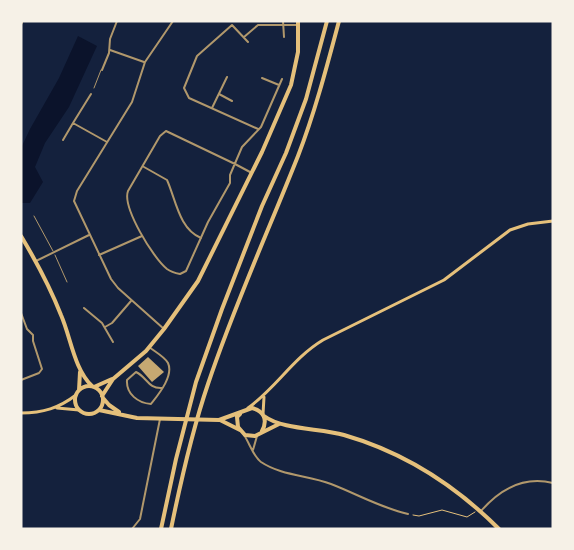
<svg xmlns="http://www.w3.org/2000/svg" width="574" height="550" viewBox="0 0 574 550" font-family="Barlow,sans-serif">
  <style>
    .water { fill: #0b132b }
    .building { fill: #c6a872 }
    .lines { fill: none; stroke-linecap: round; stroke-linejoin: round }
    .path { stroke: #e5c07b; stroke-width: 1 }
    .service { stroke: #b1986c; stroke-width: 1 }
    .minor { stroke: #b1986c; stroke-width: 2 }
    .secondary { stroke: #e5c07b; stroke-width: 3 }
    .primary { stroke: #e5c07b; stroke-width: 4 }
    .motorway { stroke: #e5c07b; stroke-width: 4 }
  </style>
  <rect width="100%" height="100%" fill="#14213d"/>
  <path class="water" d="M78,36L97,46L69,107L45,143L35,167L43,182L30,203H22L21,148L30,129L59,78Z"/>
  <path class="building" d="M148,357L164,372L152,382L138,366Z"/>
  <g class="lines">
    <path class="path" d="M21,26L23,21
      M413,515L419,516L442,510L467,517L475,512"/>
    <path class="service" d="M94,88L101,70
      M34,216L53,251
      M55,255L67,282"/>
    <path class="minor" d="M283,21L284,37
      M244,37L258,25H298
      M248,42L232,25L197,56L184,88L189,98L258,129
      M110,50L144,62
      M102,70L109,53L110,39L117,21
      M262,78L279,85
      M91,94L73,123L107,142
      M219,94L232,101
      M212,108L227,77
      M63,140L73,123
      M144,167L167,180C176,200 179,229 201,238
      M250,172L235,164L166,131L160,136L128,191C122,207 153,258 167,269C171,272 175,273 180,274L186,271L208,222L230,183V175L242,147L261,127L282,79
      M99,255L142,236
      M36,261L89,235
      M84,308L102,323L113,342
      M21,313L27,329L33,335V341L42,369L39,373L21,380
      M105,327L112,323L131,301
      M164,329L118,288L111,279L74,201L77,191L132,102L145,62L173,21
      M149,347C154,351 165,357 168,363C174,376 158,395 151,404C138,403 126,394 127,380L136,372C147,377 148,389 162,388
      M244,435C250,444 253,456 261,462C282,476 308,475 331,484C357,494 381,508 408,514
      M253,450L257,436
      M481,511C500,489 524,476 553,483
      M132,529L140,519L160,419"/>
    <path class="secondary" d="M57,408L79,410
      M248,408C276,388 293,358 323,340L444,280L510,230L528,224L553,221
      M21,413C43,413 59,408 76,395
      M263,414L264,397"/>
    <path class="primary" d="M21,236C36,261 50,287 61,315C71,338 74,369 92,386
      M75 400a14 14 0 1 1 28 0a14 14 0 1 1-28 0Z
      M94,387L112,379
      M79,390L80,372
      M102,396L113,379L146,351L164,329L198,281L262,152L291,85L298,52V21
      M103,398L109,405L119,412
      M99,410L137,418L219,420L252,408C264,411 268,420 262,431
      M240,414L237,417L238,427L245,435L255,436L279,424
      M264,416C283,430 320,428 344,435C403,452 455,485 499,529
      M220,420L240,430"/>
    <path class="motorway" d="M161,529L176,459L196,382L222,309L262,206L286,153L306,99L327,21
      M171,529C181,480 192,431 208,384C234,306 268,232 298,156C315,112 327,66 339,21"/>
  </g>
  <rect width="574" height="550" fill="none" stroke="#f6f1e7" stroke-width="45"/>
</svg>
